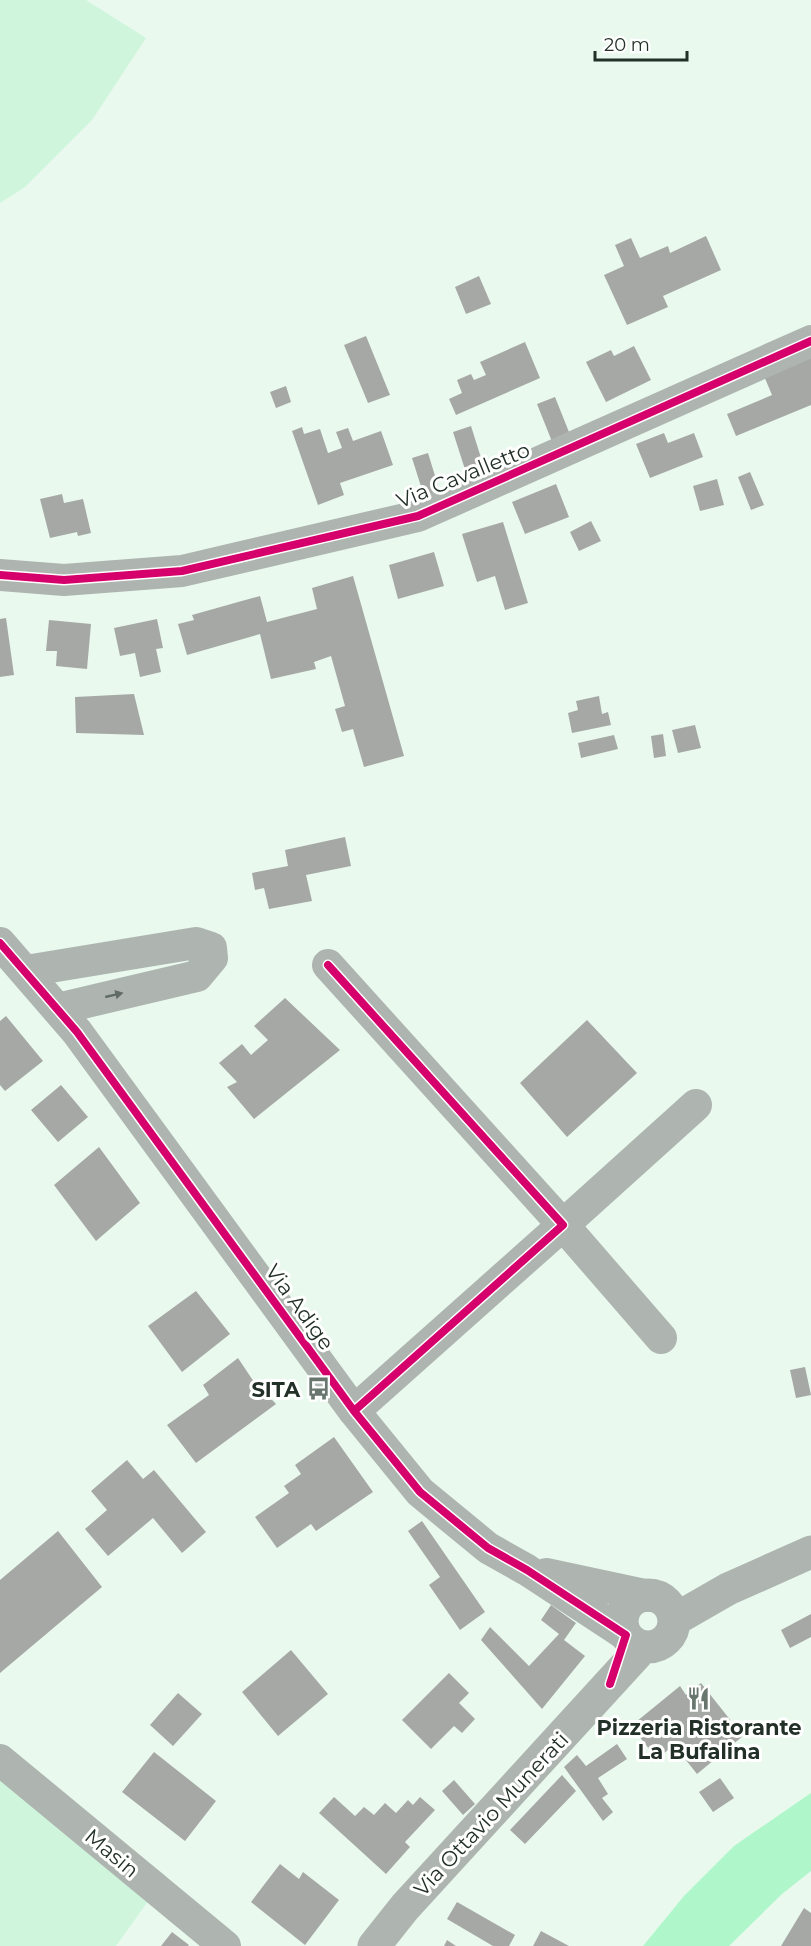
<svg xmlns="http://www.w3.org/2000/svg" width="811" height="1946" viewBox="0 0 811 1946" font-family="Montserrat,sans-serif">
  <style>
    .green { fill: #cff5dc }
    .water { fill: #aff7cb }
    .building { fill: #a6a8a5 }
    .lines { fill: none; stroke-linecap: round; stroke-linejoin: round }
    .minor { stroke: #aeb5b0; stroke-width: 32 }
    .tertiary { stroke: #aeb5b0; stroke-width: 33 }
    .cycleway-casing { stroke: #fff; stroke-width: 11 }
    .cycleway { stroke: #d6006c; stroke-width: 8 }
    .oneway { fill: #616c65 }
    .labels { text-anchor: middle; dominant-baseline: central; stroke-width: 6; stroke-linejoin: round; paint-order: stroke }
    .street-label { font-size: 21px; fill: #223027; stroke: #fff }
    .poi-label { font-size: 21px; font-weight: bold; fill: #223027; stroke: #fff; text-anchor: end }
  </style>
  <rect width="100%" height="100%" fill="#e9f9ee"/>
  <path class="green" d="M0,0H86L146,38L92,120L25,187L0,203Z
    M0,1746L166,1876L116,1946H0Z"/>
  <path class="water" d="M811,1793V1871L782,1894L729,1946H643L684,1896L734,1846Z"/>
  <path class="building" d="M706,236L721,270L663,296L668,307L627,325L604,275L624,266L615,245L631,238L640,258L668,246L670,253Z
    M479,276L491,304L466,314L455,287Z
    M366,336L390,395L368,403L344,345Z
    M525,342L540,378L456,415L449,399L462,393L457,380L471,374L474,380L486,375L480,362Z
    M634,346L651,380L606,402L586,362L611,350L614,356Z
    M811,357V405L736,436L727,414L772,395L764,376Z
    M286,386L291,402L276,408L270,392Z
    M555,397L571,437L553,444L537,404Z
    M471,426L488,480L470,485L453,432Z
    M302,427L304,434L320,429L328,453L342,448L336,432L348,428L353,441L381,431L393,465L340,483L344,495L318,505L292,431Z
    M664,433L668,443L694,433L703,457L650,478L636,444Z
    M428,453L440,492L424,496L412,458Z
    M750,472L764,505L751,510L738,477Z
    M717,479L724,505L700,511L693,486Z
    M556,484L569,517L525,534L512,502Z
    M62,494L64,503L83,499L91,533L78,536L77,532L50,538L40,499Z
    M591,521L601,541L579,551L570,532Z
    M503,522L528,603L505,610L495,576L477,582L462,534Z
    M434,552L444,586L398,599L389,565Z
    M353,576L404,756L364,767L353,729L342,732L335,709L345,706L331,656L314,662L316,669L271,679L260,634L187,655L178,624L194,620L192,615L260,596L267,622L317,609L312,588Z
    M6,618L14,675L0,677V619Z
    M157,619L163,648L156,649L161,672L140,677L135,653L120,656L114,628Z
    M49,620L91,624L87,669L56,666L57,651H46Z
    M134,694L144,735L76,733L75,697Z
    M599,696L602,714L608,712L611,725L572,733L568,713L578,710L576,701Z
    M695,725L701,748L678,753L672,730Z
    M663,734L666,756L654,758L651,736Z
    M614,735L618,749L581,758L578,743Z
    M345,837L351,866L306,875L312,901L269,909L264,888L255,890L252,873L288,866L285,850Z
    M285,998L340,1050L254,1119L227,1087L237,1082L219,1063L242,1044L251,1055L268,1040L254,1026Z
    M6,1016L43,1061L5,1091L0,1085V1021Z
    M587,1020L637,1073L567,1137L520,1083Z
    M61,1085L88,1117L58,1142L31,1110Z
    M99,1147L140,1203L96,1241L54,1185Z
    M196,1291L230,1334L182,1372L148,1326Z
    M238,1358L252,1379L276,1404L196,1463L167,1425L209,1395L203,1385Z
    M805,1367L811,1395L796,1398L790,1370Z
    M334,1437L373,1492L316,1531L311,1524L277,1548L255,1517L289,1493L284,1486L301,1474L295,1465Z
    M127,1460L143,1479L154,1470L206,1532L182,1553L153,1518L108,1556L85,1529L107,1510L91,1491Z
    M422,1521L485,1612L460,1630L429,1585L440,1577L408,1531Z
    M58,1531L102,1587L0,1673V1580Z
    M551,1605L576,1623L564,1640L585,1656L542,1709L481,1640L490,1627L529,1666L559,1634L541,1620Z
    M811,1614V1637L790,1648L781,1630Z
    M291,1650L328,1694L278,1736L242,1692Z
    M449,1673L469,1693L459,1703L475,1719L462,1733L454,1726L431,1749L402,1720Z
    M701,1683L743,1736L697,1774L674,1745L657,1759L631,1726L680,1686L686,1695Z
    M178,1693L202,1714L173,1746L150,1725Z
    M617,1744L627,1759L598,1778L608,1794L602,1798L613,1812L603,1821L564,1767L577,1755L586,1766Z
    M154,1752L216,1801L185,1841L122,1792Z
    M562,1775L576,1791L525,1844L510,1830Z
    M720,1778L734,1798L713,1812L699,1792Z
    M454,1780L475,1804L463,1815L442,1791Z
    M334,1797L355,1816L364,1807L374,1815L385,1803L396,1813L408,1800L413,1805L420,1797L435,1810L405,1842L410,1847L386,1874L319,1813Z
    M280,1864L299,1879L303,1872L339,1900L305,1945L251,1902Z
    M457,1902L515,1935L509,1946H493L447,1919Z
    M804,1908L811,1913V1946H781Z
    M541,1931L569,1946H533Z
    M172,1932L189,1945L188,1946H161Z
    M447,1940L456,1946H444Z"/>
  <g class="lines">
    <path class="minor" d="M0,575L64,580L182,571L418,516L811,341
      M0,943L77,1032L354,1411L420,1492L488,1548L527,1570L626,1635
      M328,965L563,1225L354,1411
      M26,971L196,943L211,948L212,958L197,976L57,1009
      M661,1338L563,1225L696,1105
      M546,1574L649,1596
      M0,1760L225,1946"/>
    <path class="tertiary" d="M622 1621a26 26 0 1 1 52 0a26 26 0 1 1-52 0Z
      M674,1620L728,1589L811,1552
      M374,1946L405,1907L643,1647"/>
    <defs>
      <path id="cycleway" d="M0,575L64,580L182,571L418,516L811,341
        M0,943L77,1032L354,1411L420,1492L488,1548L527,1570L626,1635L610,1684
        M328,965L563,1225L354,1411"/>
    </defs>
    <use href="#cycleway" class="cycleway-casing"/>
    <use href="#cycleway" class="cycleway"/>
  </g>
  <defs><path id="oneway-solid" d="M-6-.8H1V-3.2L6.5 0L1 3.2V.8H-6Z" transform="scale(1.5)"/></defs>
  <use class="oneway" href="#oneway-solid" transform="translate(114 995) rotate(-13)"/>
  <defs>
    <symbol id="bus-bare" viewBox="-9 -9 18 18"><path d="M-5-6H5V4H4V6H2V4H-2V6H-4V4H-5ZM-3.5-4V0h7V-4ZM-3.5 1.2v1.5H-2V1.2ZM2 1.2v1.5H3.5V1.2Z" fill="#68766d" stroke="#fff" stroke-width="2.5" paint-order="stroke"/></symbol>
    <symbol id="restaurant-bare" viewBox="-9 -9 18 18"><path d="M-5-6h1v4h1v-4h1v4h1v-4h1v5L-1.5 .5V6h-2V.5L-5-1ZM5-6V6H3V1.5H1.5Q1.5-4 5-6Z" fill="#68766d" stroke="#fff" stroke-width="2.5" paint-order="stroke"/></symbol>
  </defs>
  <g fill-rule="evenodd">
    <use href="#bus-bare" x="302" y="1372" width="33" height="33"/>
    <use href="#restaurant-bare" x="682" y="1682" width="33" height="33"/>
  </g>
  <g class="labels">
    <g class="street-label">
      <text transform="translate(463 475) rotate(-22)">Via Cavalletto</text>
      <text transform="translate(300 1307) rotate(54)">Via Adige</text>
      <text transform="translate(491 1814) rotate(-47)">Via Ottavio Munerati</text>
      <text transform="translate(112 1853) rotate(40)">Masin</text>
    </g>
    <g class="poi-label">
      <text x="300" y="1389">SITA</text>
      <text x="699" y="1727" text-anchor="middle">Pizzeria Ristorante<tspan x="699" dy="24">La Bufalina</tspan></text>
    </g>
  </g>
  <path d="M595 51v9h92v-9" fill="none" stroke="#223027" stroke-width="3"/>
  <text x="604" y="51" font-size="18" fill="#223027" stroke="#ffffff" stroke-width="4.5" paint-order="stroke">20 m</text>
</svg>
